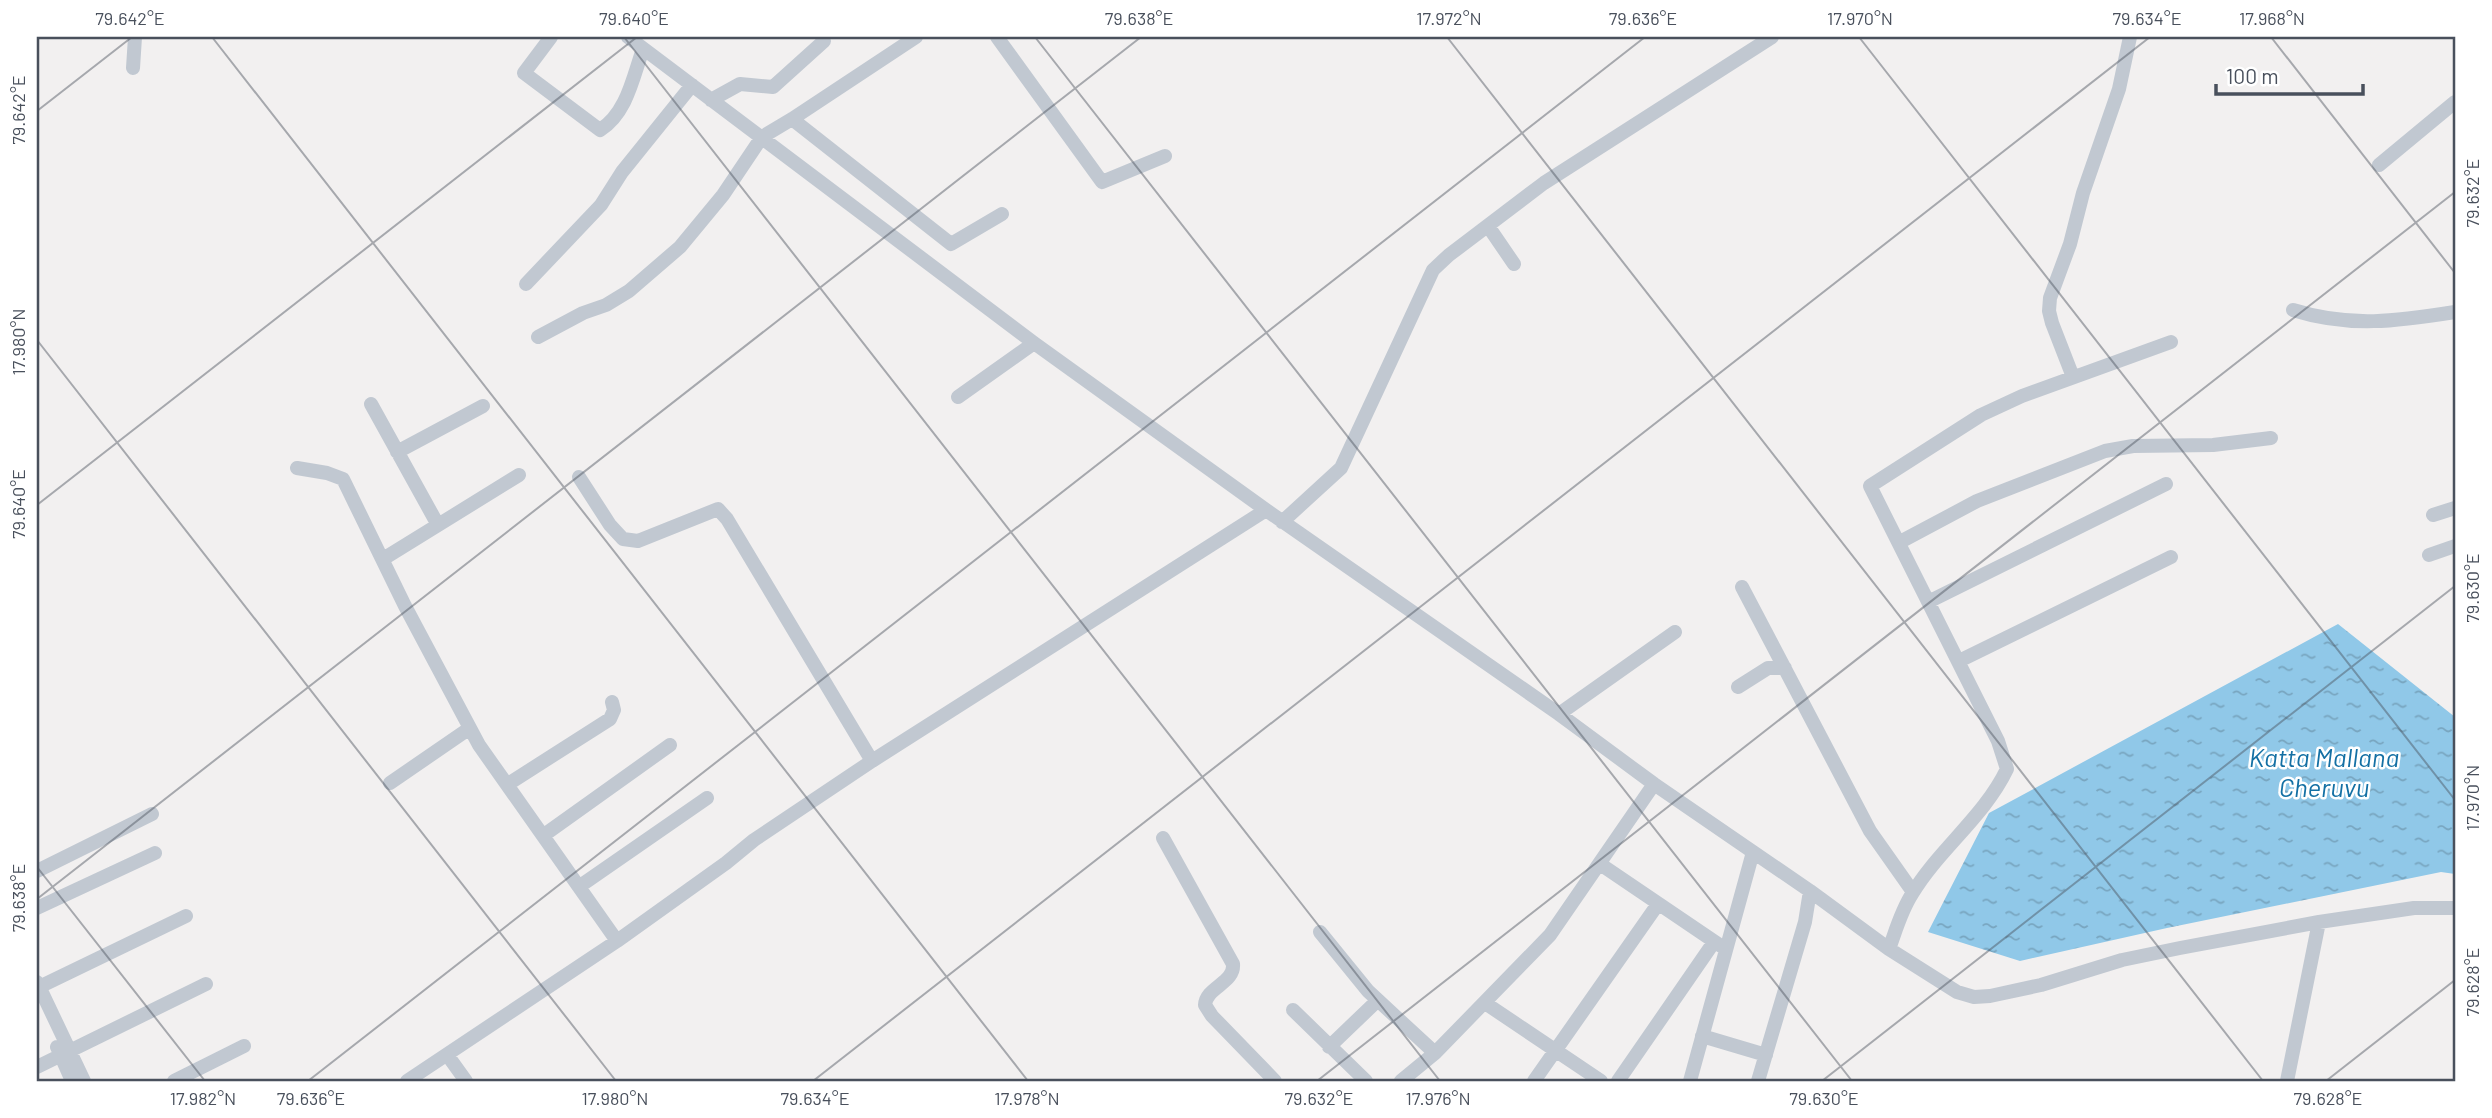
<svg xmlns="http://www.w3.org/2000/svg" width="2492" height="1118" viewBox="0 0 2492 1118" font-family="Barlow,sans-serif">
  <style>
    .water { fill: url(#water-ripples) }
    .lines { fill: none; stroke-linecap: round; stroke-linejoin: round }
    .minor { stroke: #c1c8d1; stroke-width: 14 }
    .ticks { fill: none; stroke: #49505c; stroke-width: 2; stroke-opacity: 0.45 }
    .labels { text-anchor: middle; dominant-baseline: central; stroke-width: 5; stroke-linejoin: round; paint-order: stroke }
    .water-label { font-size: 26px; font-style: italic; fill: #1470a4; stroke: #fff }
    .neatline { fill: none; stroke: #49505c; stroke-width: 2.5 }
    .ticks-label { font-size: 18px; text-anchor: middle; fill: #49505c }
  </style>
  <defs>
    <pattern id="water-ripples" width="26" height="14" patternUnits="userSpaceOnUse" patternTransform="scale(1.75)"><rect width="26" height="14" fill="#90c8e8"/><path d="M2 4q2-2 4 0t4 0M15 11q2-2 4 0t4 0" fill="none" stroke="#78a5bf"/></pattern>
  </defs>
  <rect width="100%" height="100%" fill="#f2f0f0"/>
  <path class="water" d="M2338,624L2455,717V874L2441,872L2167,928L2020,961L1928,932L1989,813Z"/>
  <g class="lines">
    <path class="minor" d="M551,37L524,73L600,130C627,113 633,77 643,49
      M628,37L1034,343L1266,510L1559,714L1654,784L1810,891L1889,949L1957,992L1974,997L1990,996L2041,985L2122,960L2180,948L2319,922L2414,908H2455
      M997,37L1102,182L1165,156
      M133,68L135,37
      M711,100L740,84L773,87L824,41
      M792,119L951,244L1002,214
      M2379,165L2455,102
      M1488,226L1514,264
      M526,284L601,205L622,172L692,85
      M2293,310C2350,328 2398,321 2455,312
      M538,337L583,313L606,305L629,291L680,247L723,195L762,137L792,119L916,37
      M2073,377L2052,323L2049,311L2050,298L2070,244L2083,193L2119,89L2130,37
      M958,397L1034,343
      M371,404L438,525
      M397,452L483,406
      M297,468L327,473L343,479L405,606L479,745L617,941
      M579,477L610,525L623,539L638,541L718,509L727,519L872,761
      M2433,515L2455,508
      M1282,522L1341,468L1433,270L1449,255L1544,183L1772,37
      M1900,542L1977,501L2105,451L2133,446L2213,445L2271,438
      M2429,555L2455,546
      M383,559L519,475
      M1742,587L1870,831L1913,892
      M1930,601L2166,484
      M1959,661L2171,557
      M1738,687L1768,668H1785
      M1559,714L1675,632
      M390,783L470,728
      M508,784L610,719L614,710L612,702
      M544,835L670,745
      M1163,838L1233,964C1235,983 1206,987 1205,1005L1212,1016L1275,1081
      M1600,864L1721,946
      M37,871L152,814
      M580,886L707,798
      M37,908L155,853
      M1320,932L1368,991L1435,1053
      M1889,949C1896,930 1901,911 1912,894C1939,849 1984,817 2007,769L1998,741L1870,486L1981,415L2022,396L2171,342
      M37,982L84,1081
      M37,988L186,916
      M1485,1003L1601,1081
      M1293,1010L1366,1081
      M1702,1036L1766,1055
      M57,1047L72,1081
      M1329,1047L1378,1000
      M448,1056L466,1081
      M37,1067L206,984
      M174,1081L244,1046
      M407,1081L617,941L726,863L754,840L872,761L1266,510
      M1401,1081L1435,1053L1550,935L1654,784
      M1534,1081L1658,904
      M1618,1081L1714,942
      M1690,1081L1753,852
      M1758,1081L1805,922L1810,891
      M2287,1081L2319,922"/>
  </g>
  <path class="ticks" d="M212,37L1028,1081M624,37L1440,1081M1035,37L1852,1081M1447,37L2263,1081M1859,37L2455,800M2271,37L2455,273M37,111L132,37M37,340L616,1081M37,505L637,37M37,867L205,1081M37,899L1141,37M308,1081L1645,37M813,1081L2150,37M1317,1081L2455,192M1822,1081L2455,586M2326,1081L2455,980"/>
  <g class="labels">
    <g class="water-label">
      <text x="2324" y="756">Katta Mallana<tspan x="2324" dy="30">Cheruvu</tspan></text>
    </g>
  </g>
  <rect width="2492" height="1118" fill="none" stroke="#ffffff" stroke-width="77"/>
  <path d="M2216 84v10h147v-10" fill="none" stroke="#49505c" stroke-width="3.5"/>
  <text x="2226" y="84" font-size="21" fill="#49505c" stroke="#ffffff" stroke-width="5" paint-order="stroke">100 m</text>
  <rect x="38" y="38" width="2416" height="1042" class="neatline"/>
  <g class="ticks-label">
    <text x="130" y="25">79.642°E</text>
    <text x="634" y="25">79.640°E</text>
    <text x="1139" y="25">79.638°E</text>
    <text x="1449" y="25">17.972°N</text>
    <text x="1643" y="25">79.636°E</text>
    <text x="1860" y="25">17.970°N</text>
    <text x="2147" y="25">79.634°E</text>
    <text x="2272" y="25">17.968°N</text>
    <text transform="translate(19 110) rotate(-90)" y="6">79.642°E</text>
    <text transform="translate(2473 193) rotate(-90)" y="6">79.632°E</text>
    <text transform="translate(19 342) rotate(-90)" y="6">17.980°N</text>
    <text transform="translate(19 504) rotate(-90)" y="6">79.640°E</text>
    <text transform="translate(2473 588) rotate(-90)" y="6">79.630°E</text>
    <text transform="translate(2473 798) rotate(-90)" y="6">17.970°N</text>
    <text transform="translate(19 898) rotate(-90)" y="6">79.638°E</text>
    <text transform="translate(2473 982) rotate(-90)" y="6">79.628°E</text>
    <text x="203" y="1105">17.982°N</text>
    <text x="311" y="1105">79.636°E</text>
    <text x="615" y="1105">17.980°N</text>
    <text x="815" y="1105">79.634°E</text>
    <text x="1027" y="1105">17.978°N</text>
    <text x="1319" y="1105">79.632°E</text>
    <text x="1438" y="1105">17.976°N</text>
    <text x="1824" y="1105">79.630°E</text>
    <text x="2328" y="1105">79.628°E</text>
  </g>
</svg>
